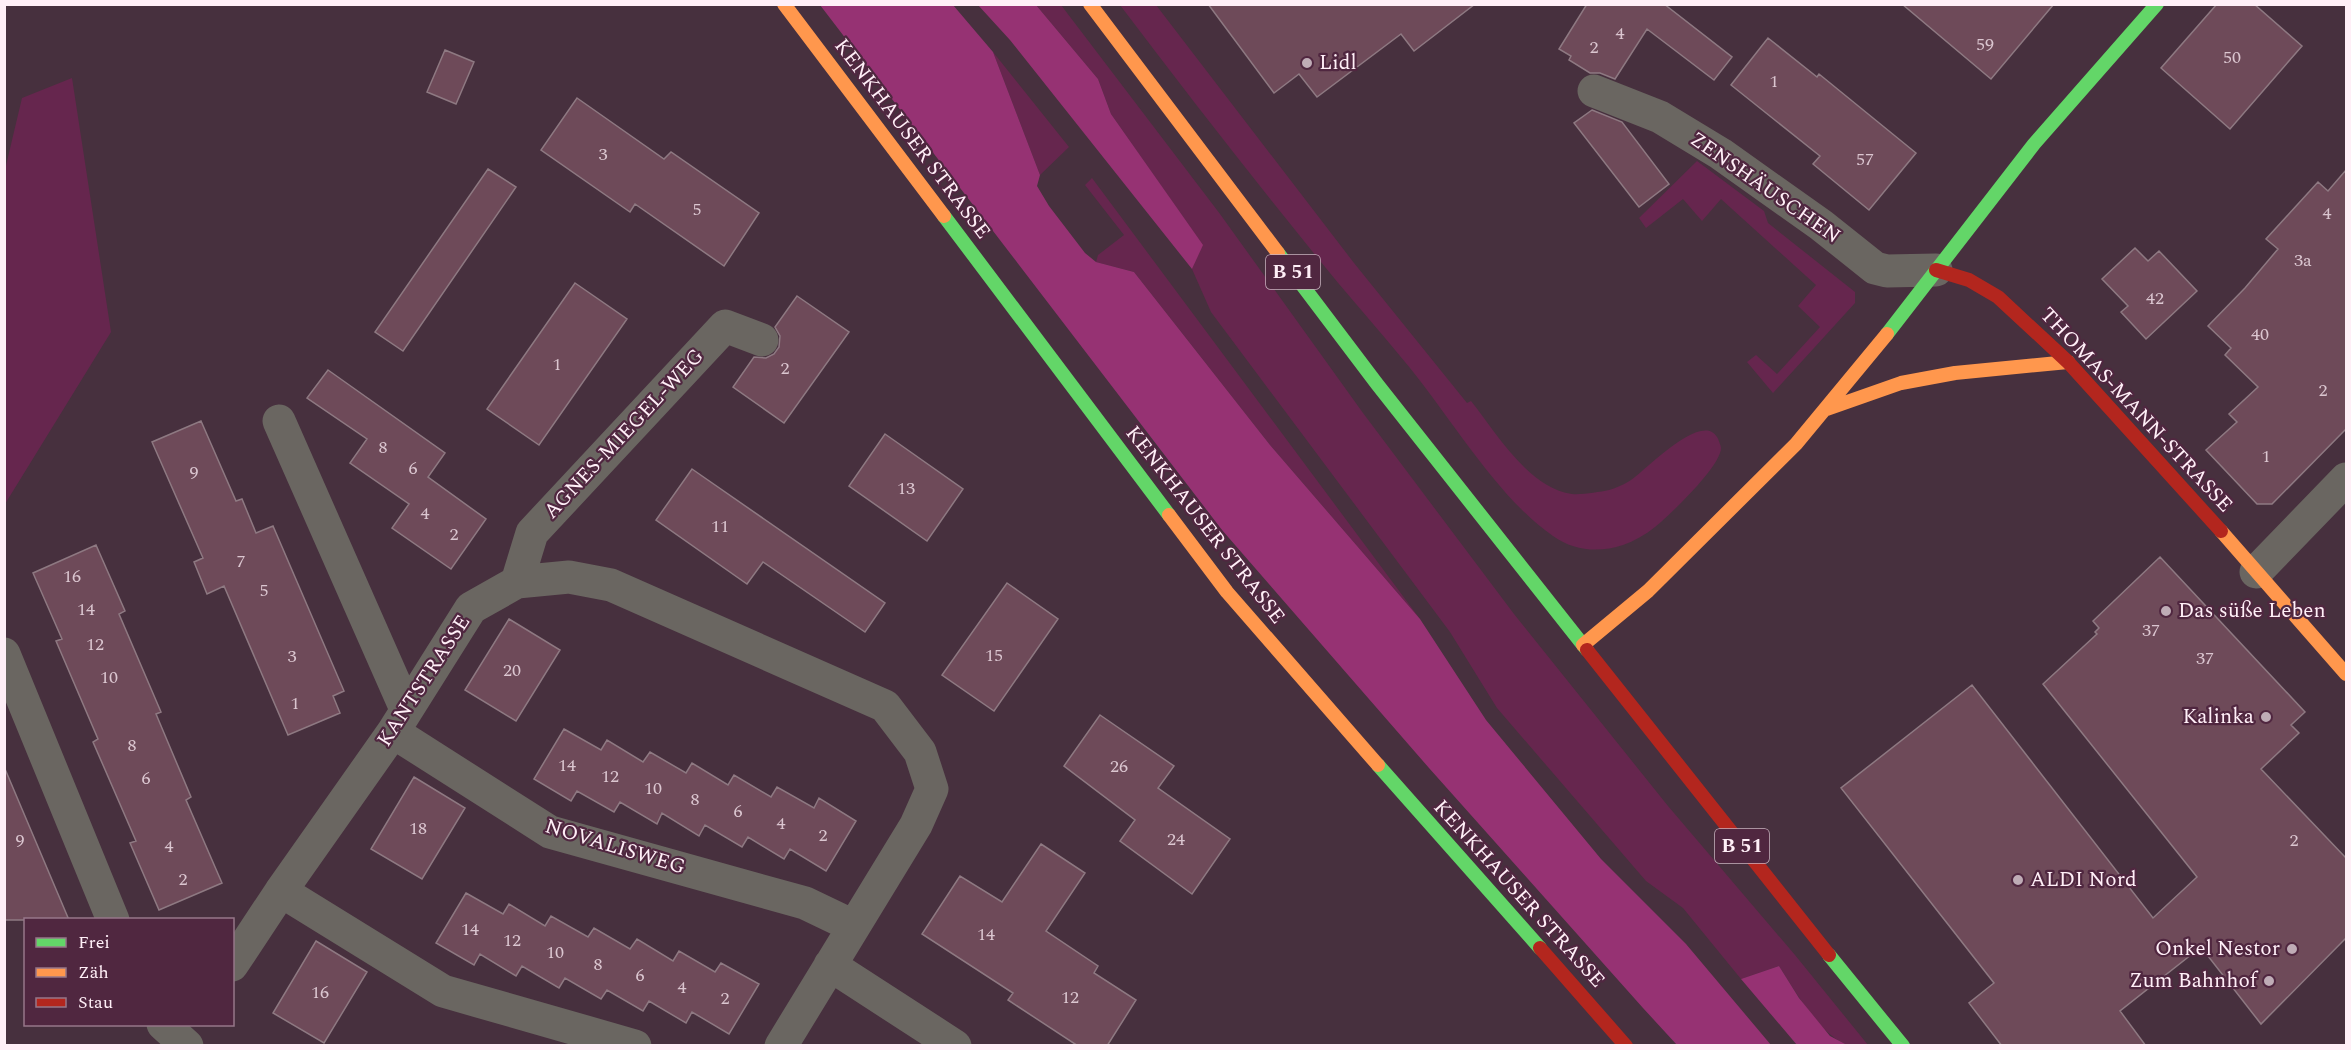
<svg xmlns="http://www.w3.org/2000/svg" width="2351" height="1050" viewBox="0 0 2351 1050" font-family="Spectral,serif">
  <style>
    .green { fill: #66264e }
    .forest { fill: #963273 }
    .building { fill: #6e4a59; stroke: #8e7982; stroke-width: 1.5 }
    .lines { fill: none; stroke-linecap: round; stroke-linejoin: round }
    .street { stroke: #6a6661; stroke-width: 33 }
    .fast { stroke: #63d668; stroke-width: 14 }
    .slow { stroke: #ff974d; stroke-width: 14 }
    .jam { stroke: #b3261e; stroke-width: 14 }
    .poi-dot { fill: #bfacb6; stroke: #502740; stroke-width: 2 }
    .labels { text-anchor: middle; dominant-baseline: central; stroke-width: 4.5; stroke-linejoin: round; paint-order: stroke }
    .number-label { font-size: 18px; fill: #dbc6d0 }
    .shield { fill: #502740; stroke: #cab3c0; stroke-width: 1.5 }
    .shield-label { font-size: 20px; font-weight: bold; fill: #ffeff7 }
    .poi-label { font-size: 21px; fill: #ffeff7; stroke: #502740; text-anchor: start }
    .street-label { font-size: 21px; fill: #ffeff7; stroke: #502740 }
  </style>
  <rect width="100%" height="100%" fill="#47303e"/>
  <path class="green" d="M1036,5H1061L1220,214L1363,413L1514,614L1668,806L1795,955L1868,1045C1861,1045 1851,1047 1845,1044C1818,1032 1795,991 1779,966L1741,979L1683,908L1646,881L1497,708L1450,632L1211,312L1192,269L1202,245L1111,114L1098,79Z
    M1120,5H1156L1354,263L1467,403L1471,401C1496,432 1528,488 1572,494C1582,495 1599,492 1609,490C1616,488 1625,484 1631,480C1645,471 1701,411 1717,437C1718,438 1721,446 1721,448C1721,466 1670,515 1655,527C1645,535 1634,541 1623,545C1599,553 1574,551 1553,536C1498,498 1453,421 1410,368C1378,329 1344,291 1312,251C1246,170 1183,88 1120,5Z
    M993,52L1069,147L1040,175Z
    M72,78L111,332L5,504L4,174L22,98Z
    M1697,161L1764,211L1768,223L1855,292V303L1773,393L1747,362L1756,355L1777,374L1820,327L1798,306L1816,285L1721,199L1702,221L1683,199L1646,228L1639,218Z
    M1092,178L1420,619L1270,445L1134,272L1096,262L1098,255L1124,235L1085,185Z"/>
  <path class="forest" d="M820,5H953L993,52L1040,175L1037,186L1049,206L1085,253L1096,262L1134,272L1270,445L1420,619L1486,720L1601,859L1686,944L1771,1045H1677L1643,1008L1429,768L1222,530Z
    M978,5H1036L1098,79L1111,114L1203,245L1192,269L1010,40Z
    M1779,966L1799,998L1830,1036L1847,1045H1797L1741,979Z"/>
  <path class="building" d="M1208,4H1475L1414,51L1401,34L1317,97L1299,74L1274,93Z
    M1587,4H1664L1732,57L1714,80L1647,29L1615,79L1600,73H1590L1569,60L1571,56L1559,49Z
    M1902,4H2054L1991,79Z
    M2217,4H2254L2302,46L2230,129L2161,68Z
    M1768,38L1817,77L1819,74L1916,153L1869,210L1813,164L1820,156L1731,85Z
    M445,50L474,62L456,104L427,92Z
    M577,98L664,159L671,152L759,213L724,266L635,204L630,212L541,150Z
    M1592,110L1622,122L1669,184L1639,207L1574,123Z
    M488,169L516,187L403,351L375,332Z
    M2346,170V429L2272,504H2257L2206,450L2237,422L2229,414L2258,387L2225,355L2231,348L2208,326L2245,288L2278,249L2266,239L2318,182L2328,191Z
    M2135,248L2148,261L2159,251L2197,291L2146,339L2121,312L2128,306L2102,279Z
    M575,283L627,319L539,445L487,409Z
    M797,296L849,332L784,423L733,387L754,357L766,358L774,354L779,347L780,336L775,327Z
    M328,370L445,453L428,477L486,519L451,569L392,528L409,504L350,463L367,439L307,398Z
    M201,421L236,501L242,499L256,533L273,526L344,691L333,696L340,713L288,735L224,586L207,594L194,562L203,558L152,442Z
    M885,434L963,489L927,541L849,486Z
    M692,469L885,603L865,632L763,562L747,584L656,520Z
    M96,545L125,611L119,614L161,712L156,714L191,797L186,800L222,883L159,910L130,843L136,841L93,742L98,739L56,641L62,639L33,573Z
    M2160,557L2305,712L2291,725L2299,733L2261,769L2346,858V938L2261,1024L2201,947L2120,1011L2146,1046H2002L1969,1003L1994,983L1841,788L1972,685L2153,918L2197,877L2043,684L2097,634L2095,632L2099,628L2093,621Z
    M1007,583L1058,619L994,711L942,675Z
    M509,619L560,650L516,721L465,690Z
    M1100,715L1174,766L1158,788L1230,839L1192,894L1120,841L1135,820L1064,766Z
    M564,729L601,750L607,740L643,762L650,752L686,773L692,763L728,785L734,775L771,797L777,787L814,808L819,798L856,821L826,871L790,849L784,859L748,837L742,847L705,825L699,836L662,813L657,824L620,802L614,812L577,791L571,801L534,779Z
    M4,769H5L69,920H4Z
    M414,777L465,808L422,879L371,849Z
    M1041,844L1085,873L1046,931L1098,966L1094,973L1136,1000L1107,1046H1078L1008,1000L1013,993L922,934L960,876L1002,902Z
    M466,893L503,914L509,904L545,926L551,916L588,937L594,928L630,949L637,939L673,961L679,951L715,972L721,963L759,984L729,1034L692,1012L686,1023L649,1001L643,1011L607,990L601,999L565,978L559,988L522,966L516,976L480,954L474,965L436,943Z
    M316,941L367,972L324,1043L273,1013Z"/>
  <g class="lines">
    <path class="street" d="M1594,91L1660,117L1721,154L1821,225L1875,268L1887,271L1936,270
      M279,421L406,709
      M2256,572L2346,479
      M517,582L532,533L725,326L762,340
      M4,654L113,920
      M393,732L550,832L805,903L853,926
      M281,891L443,991L635,1046
      M232,965L281,891L393,732L471,608L517,582L569,577L611,585L885,706L920,752L932,789L916,825L781,1046
      M830,965L955,1046
      M163,1024L187,1046"/>
    <path class="fast" d="M944,216L1169,515
      M1278,253L1377,384L1587,650
      M1887,334L2034,144L2157,4
      M1378,765L1540,948
      M1829,955L1903,1046"/>
    <path class="slow" d="M784,4L944,216
      M1090,4L1278,253
      M1827,409L1901,383L1955,373L2068,362
      M1169,515L1227,592L1378,765
      M2221,531L2346,674
      M1583,645L1648,591L1796,444L1887,334"/>
    <path class="jam" d="M1936,270L1969,280L1998,297L2068,362L2221,531
      M1587,650L1829,955
      M1540,948L1626,1046"/>
  </g>
  <g class="poi-dot">
    <circle cx="1307" cy="63" r="6"/>
    <circle cx="2166" cy="611" r="6"/>
    <circle cx="2266" cy="717" r="6"/>
    <circle cx="2018" cy="880" r="6"/>
    <circle cx="2292" cy="949" r="6"/>
    <circle cx="2269" cy="981" r="6"/>
  </g>
  <g class="labels">
    <g class="number-label">
      <text x="1620" y="33">4</text>
      <text x="1985" y="44">59</text>
      <text x="1594" y="47">2</text>
      <text x="2232" y="57">50</text>
      <text x="1774" y="81">1</text>
      <text x="603" y="154">3</text>
      <text x="1865" y="159">57</text>
      <text x="697" y="209">5</text>
      <text x="2327" y="213">4</text>
      <text x="2303" y="260">3a</text>
      <text x="2155" y="298">42</text>
      <text x="2260" y="334">40</text>
      <text x="557" y="364">1</text>
      <text x="785" y="368">2</text>
      <text x="2323" y="390">2</text>
      <text x="383" y="447">8</text>
      <text x="2266" y="456">1</text>
      <text x="413" y="468">6</text>
      <text x="194" y="472">9</text>
      <text x="906" y="488">13</text>
      <text x="425" y="513">4</text>
      <text x="720" y="526">11</text>
      <text x="454" y="534">2</text>
      <text x="241" y="561">7</text>
      <text x="72" y="576">16</text>
      <text x="264" y="590">5</text>
      <text x="86" y="609">14</text>
      <text x="2151" y="630">37</text>
      <text x="95" y="644">12</text>
      <text x="994" y="655">15</text>
      <text x="292" y="656">3</text>
      <text x="2205" y="658">37</text>
      <text x="512" y="670">20</text>
      <text x="109" y="677">10</text>
      <text x="295" y="703">1</text>
      <text x="132" y="745">8</text>
      <text x="567" y="765">14</text>
      <text x="1119" y="766">26</text>
      <text x="610" y="776">12</text>
      <text x="146" y="778">6</text>
      <text x="653" y="788">10</text>
      <text x="695" y="799">8</text>
      <text x="738" y="811">6</text>
      <text x="781" y="823">4</text>
      <text x="418" y="828">18</text>
      <text x="823" y="835">2</text>
      <text x="1176" y="839">24</text>
      <text x="20" y="840">9</text>
      <text x="2294" y="840">2</text>
      <text x="169" y="846">4</text>
      <text x="183" y="879">2</text>
      <text x="470" y="929">14</text>
      <text x="986" y="934">14</text>
      <text x="512" y="940">12</text>
      <text x="555" y="952">10</text>
      <text x="598" y="964">8</text>
      <text x="640" y="975">6</text>
      <text x="682" y="987">4</text>
      <text x="320" y="992">16</text>
      <text x="1070" y="997">12</text>
      <text x="725" y="998">2</text>
    </g>
    <g class="shield">
      <rect x="1266" y="255" width="54" height="34" rx="4.5"/>
      <rect x="1715" y="829" width="54" height="34" rx="4.5"/>
    </g>
    <g class="shield-label">
      <text x="1293" y="272">B 51</text>
      <text x="1742" y="846">B 51</text>
    </g>
    <g class="poi-label">
      <text x="1319" y="63">Lidl</text>
      <text x="2178" y="611">Das süße Leben</text>
      <text x="2254" y="717" text-anchor="end">Kalinka</text>
      <text x="2030" y="880">ALDI Nord</text>
      <text x="2280" y="949" text-anchor="end">Onkel Nestor</text>
      <text x="2257" y="981" text-anchor="end">Zum Bahnhof</text>
    </g>
    <g class="street-label">
      <text transform="translate(912 139) rotate(53)">KENKHAUSER STRASSE</text>
      <text transform="translate(1765 188) rotate(35)">ZENSHÄUSCHEN</text>
      <text transform="translate(2136 410) rotate(47)">THOMAS-MANN-STRASSE</text>
      <text transform="translate(624 434) rotate(-47)">AGNES-MIEGEL-WEG</text>
      <text transform="translate(1205 525) rotate(52)">KENKHAUSER STRASSE</text>
      <text transform="translate(424 681) rotate(-57)">KANTSTRASSE</text>
      <text transform="translate(615 847) rotate(17)">NOVALISWEG</text>
      <text transform="translate(1519 894) rotate(48)">KENKHAUSER STRASSE</text>
    </g>
  </g>
  <rect width="2351" height="1050" fill="none" stroke="#ffeff7" stroke-width="12"/>
  <rect x="24" y="918" width="210" height="108" fill="#502740" stroke="#967789" stroke-width="1.5"/>
  <rect x="36" y="938" width="30" height="9" fill="#63d668" stroke="#967789" stroke-width="1.5"/>
  <text x="78" y="948" font-size="18" fill="#ffeff7">Frei</text>
  <rect x="36" y="968" width="30" height="9" fill="#ff974d" stroke="#967789" stroke-width="1.5"/>
  <text x="78" y="978" font-size="18" fill="#ffeff7">Zäh</text>
  <rect x="36" y="998" width="30" height="9" fill="#b3261e" stroke="#967789" stroke-width="1.5"/>
  <text x="78" y="1008" font-size="18" fill="#ffeff7">Stau</text>
</svg>
